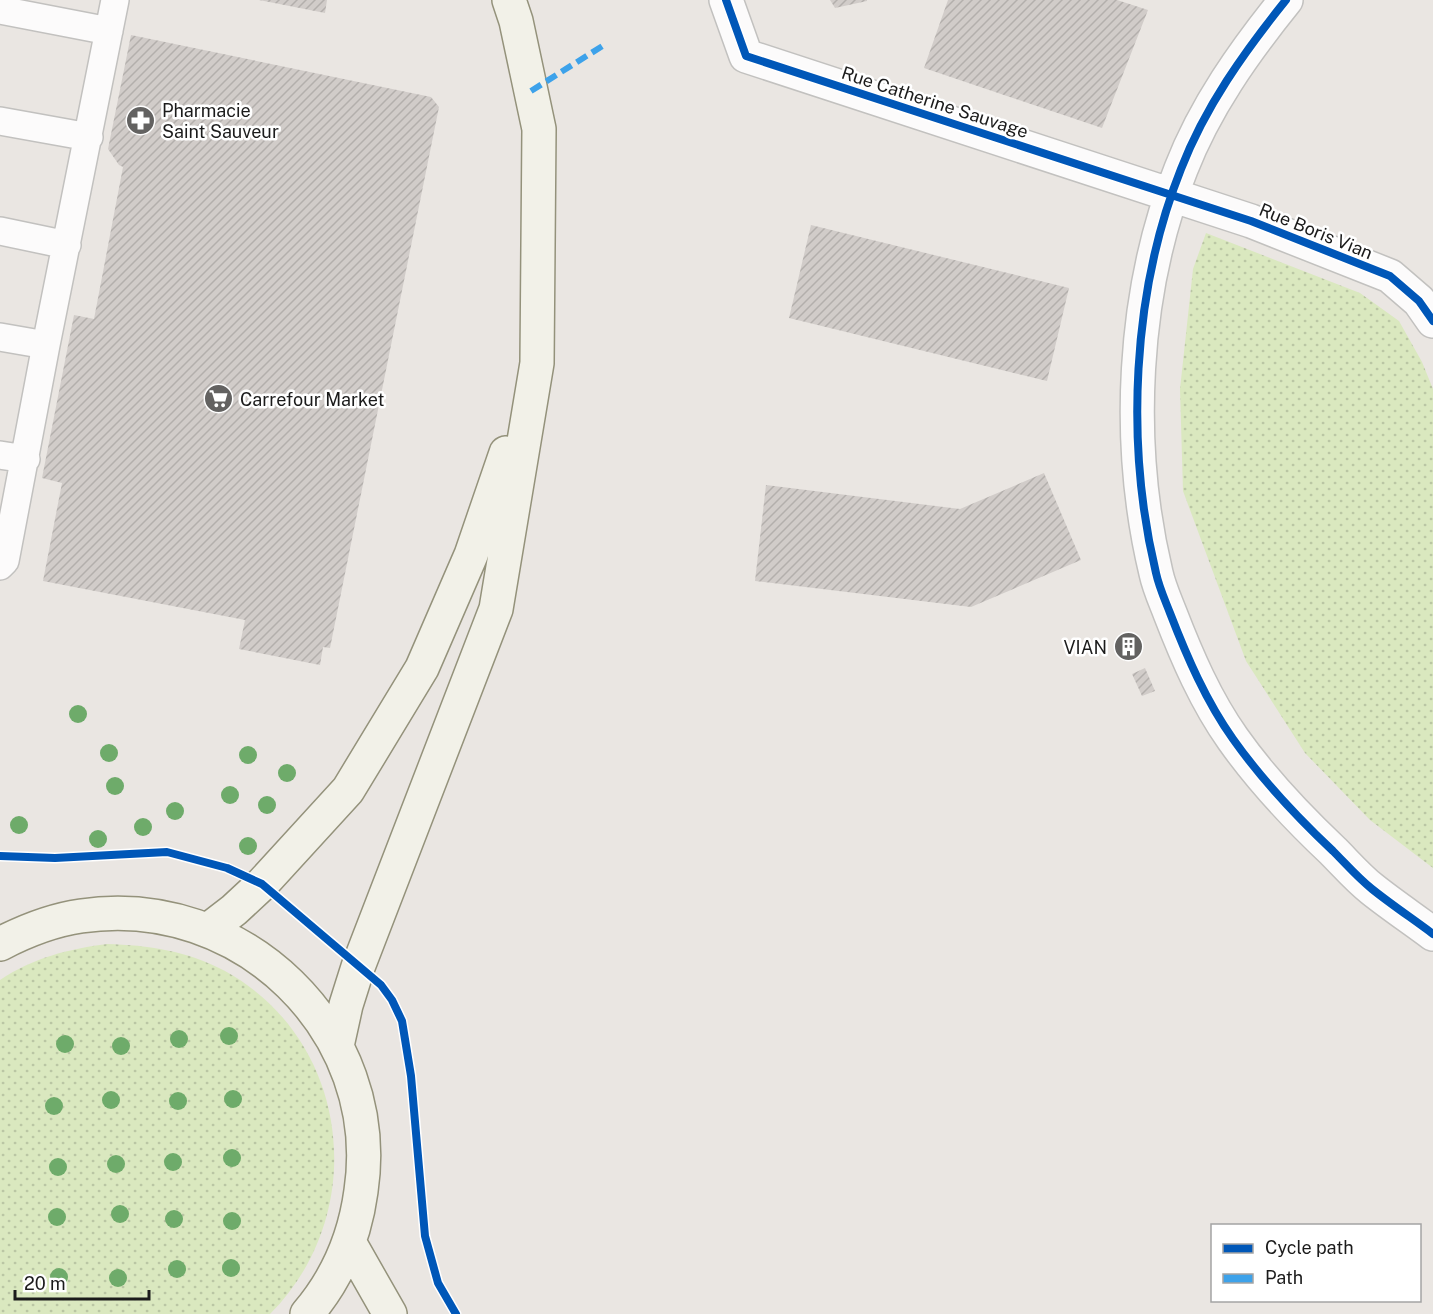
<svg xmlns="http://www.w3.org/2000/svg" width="1433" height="1314" viewBox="0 0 1433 1314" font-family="'Public Sans',sans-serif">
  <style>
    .grass { fill: url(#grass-dots) }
    .building { fill: url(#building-hatch) }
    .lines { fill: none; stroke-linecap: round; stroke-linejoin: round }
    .lane-casing { stroke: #c2c1bf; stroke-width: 30 }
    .street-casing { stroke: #c2c1bf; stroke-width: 36 }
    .secondary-casing { stroke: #94927b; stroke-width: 36 }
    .lane { stroke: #fcfbfb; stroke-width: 27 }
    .street { stroke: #fcfbfb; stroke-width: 33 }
    .secondary { stroke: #f2f1e8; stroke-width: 33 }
    .quiet { stroke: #3da2ea; stroke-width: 6; stroke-dasharray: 12 6; stroke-linecap: butt }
    .cycleway-casing { stroke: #fff; stroke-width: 11 }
    .cycleway { stroke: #0057b8; stroke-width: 8 }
    .tree { fill: #6eab6a }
    .labels { text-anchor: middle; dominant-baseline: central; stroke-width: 5; stroke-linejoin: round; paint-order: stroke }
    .street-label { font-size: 18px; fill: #1b1b1b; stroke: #fff }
    .poi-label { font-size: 18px; fill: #1b1b1b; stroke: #fff; text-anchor: start }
  </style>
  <defs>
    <pattern id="grass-dots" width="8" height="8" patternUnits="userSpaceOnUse" patternTransform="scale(1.5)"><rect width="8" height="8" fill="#dae8bf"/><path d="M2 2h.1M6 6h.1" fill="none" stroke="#bac6a4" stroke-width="1.8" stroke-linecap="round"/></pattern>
    <pattern id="building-hatch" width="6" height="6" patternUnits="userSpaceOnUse" patternTransform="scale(1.5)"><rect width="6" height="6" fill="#d1ccc9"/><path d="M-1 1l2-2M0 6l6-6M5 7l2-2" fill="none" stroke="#b3afac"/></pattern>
  </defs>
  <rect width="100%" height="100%" fill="#eae6e2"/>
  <path class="grass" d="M1206,233L1360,293L1399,321L1422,362L1433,389V868L1370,820L1305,753L1246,661L1183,491L1180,389L1193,269Z
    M107,944C148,945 188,951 225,971C352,1041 370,1214 270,1314H0V980C33,958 68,949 107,944Z"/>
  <path class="building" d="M259,0H327L325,13Z
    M830,0H867V1L835,8Z
    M948,0H1117L1148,10L1102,128L924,68Z
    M131,35L431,97L439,107L330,648L323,647L320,665L239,649L245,620L43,581L62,483L42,478L74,315L94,319L123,167L119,165L108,149Z
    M811,225L1069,288L1047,381L789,318Z
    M1044,473L1081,560L971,607L755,581L766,485L960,509Z
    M1130,633L1140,656L1127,661L1117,638Z
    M1145,668L1155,691L1142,696L1132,674Z"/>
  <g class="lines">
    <defs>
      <path id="lane" d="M0,10L109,31
        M0,121L89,137
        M0,231L67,245
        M0,337L46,345
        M0,455L26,459
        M0,566L5,561L46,345L115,0"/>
      <path id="street" d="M726,0L746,56L1251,221L1390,276L1419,301L1433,321
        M1286,0C1244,52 1205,107 1181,169C1132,292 1125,444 1156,573C1159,587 1165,600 1170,613C1187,657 1206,701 1233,739C1262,780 1297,817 1333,851C1346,864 1358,878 1372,889C1392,905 1413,919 1433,934"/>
      <path id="secondary" d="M208,930L234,910L262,884L348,790L422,668L471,555L506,453
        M0,944C25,931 53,920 81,916C241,892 385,1030 361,1191C355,1236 337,1279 307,1314
        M337,1046L346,1005L358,967L496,609L537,363L539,129L516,21L509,0
        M349,1242L390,1314"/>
    </defs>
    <use href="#lane" class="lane-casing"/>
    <use href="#street" class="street-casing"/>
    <use href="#secondary" class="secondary-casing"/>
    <use href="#lane" class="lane"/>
    <use href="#street" class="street"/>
    <use href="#secondary" class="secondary"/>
    <path class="quiet" d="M531,91L604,45"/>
    <defs>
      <path id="cycleway" d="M726,0L746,56L1251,221L1390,276L1419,301L1433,321
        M1286,0C1244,52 1205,107 1181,169C1132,292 1125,444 1156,573C1159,587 1165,600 1170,613C1187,657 1206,701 1233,739C1262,780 1297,817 1333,851C1346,864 1358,878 1372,889C1392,905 1413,919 1433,934
        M0,856L55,858L167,852L227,868L262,884L381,985L392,1000L402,1021L411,1076L425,1236L438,1283L456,1314"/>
    </defs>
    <use href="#cycleway" class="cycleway-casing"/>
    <use href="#cycleway" class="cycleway"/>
  </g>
  <g class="tree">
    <circle cx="78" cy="714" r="9"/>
    <circle cx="109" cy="753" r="9"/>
    <circle cx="248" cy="755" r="9"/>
    <circle cx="287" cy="773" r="9"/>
    <circle cx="115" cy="786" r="9"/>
    <circle cx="230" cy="795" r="9"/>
    <circle cx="267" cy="805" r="9"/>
    <circle cx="175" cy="811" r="9"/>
    <circle cx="19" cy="825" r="9"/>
    <circle cx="143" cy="827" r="9"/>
    <circle cx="98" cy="839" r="9"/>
    <circle cx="248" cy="846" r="9"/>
    <circle cx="229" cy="1036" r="9"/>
    <circle cx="179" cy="1039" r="9"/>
    <circle cx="65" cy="1044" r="9"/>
    <circle cx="121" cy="1046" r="9"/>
    <circle cx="233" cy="1099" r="9"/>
    <circle cx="111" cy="1100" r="9"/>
    <circle cx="178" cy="1101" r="9"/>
    <circle cx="54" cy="1106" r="9"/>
    <circle cx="232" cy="1158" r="9"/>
    <circle cx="173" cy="1162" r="9"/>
    <circle cx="116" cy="1164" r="9"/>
    <circle cx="58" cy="1167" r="9"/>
    <circle cx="120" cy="1214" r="9"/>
    <circle cx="57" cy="1217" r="9"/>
    <circle cx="174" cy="1219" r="9"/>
    <circle cx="232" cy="1221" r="9"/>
    <circle cx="231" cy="1268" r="9"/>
    <circle cx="177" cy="1269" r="9"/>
    <circle cx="59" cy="1277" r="9"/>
    <circle cx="118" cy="1278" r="9"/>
  </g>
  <defs>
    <symbol id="pharmacy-disc" viewBox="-11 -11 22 22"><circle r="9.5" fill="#636261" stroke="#fff"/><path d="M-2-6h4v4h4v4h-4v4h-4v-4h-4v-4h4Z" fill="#fff"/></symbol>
    <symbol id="supermarket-disc" viewBox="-11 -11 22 22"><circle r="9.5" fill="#636261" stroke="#fff"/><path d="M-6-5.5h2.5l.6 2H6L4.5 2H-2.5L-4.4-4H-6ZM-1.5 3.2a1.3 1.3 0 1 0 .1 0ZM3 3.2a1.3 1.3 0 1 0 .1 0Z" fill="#fff"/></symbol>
    <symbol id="building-disc" viewBox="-11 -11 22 22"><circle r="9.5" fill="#636261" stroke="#fff"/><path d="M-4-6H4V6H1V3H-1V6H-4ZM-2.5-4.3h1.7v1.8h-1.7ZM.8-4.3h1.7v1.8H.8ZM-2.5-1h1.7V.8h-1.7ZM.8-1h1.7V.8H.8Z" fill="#fff"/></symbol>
  </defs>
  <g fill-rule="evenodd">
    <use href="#pharmacy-disc" x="124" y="104" width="33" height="33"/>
    <use href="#supermarket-disc" x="202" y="382" width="33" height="33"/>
    <use href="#building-disc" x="1112" y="630" width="33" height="33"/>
  </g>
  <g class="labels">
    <g class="street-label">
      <text transform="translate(935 102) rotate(18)">Rue Catherine Sauvage</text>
      <text transform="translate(1316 231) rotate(22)">Rue Boris Vian</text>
    </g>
    <g class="poi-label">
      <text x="162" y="110">Pharmacie<tspan x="162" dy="21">Saint Sauveur</tspan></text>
      <text x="240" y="399">Carrefour Market</text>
      <text x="1107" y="647" text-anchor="end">VIAN</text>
    </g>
  </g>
  <rect x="1211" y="1224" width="210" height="78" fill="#ffffff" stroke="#a4a4a4" stroke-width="1.5"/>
  <rect x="1223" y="1244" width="30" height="9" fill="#0057b8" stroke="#a4a4a4" stroke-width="1.5"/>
  <text x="1265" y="1254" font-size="18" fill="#1b1b1b">Cycle path</text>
  <rect x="1223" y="1274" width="30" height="9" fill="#3da2ea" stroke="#a4a4a4" stroke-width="1.5"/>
  <text x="1265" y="1284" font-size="18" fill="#1b1b1b">Path</text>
  <path d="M15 1290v9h134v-9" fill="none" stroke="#1b1b1b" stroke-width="3"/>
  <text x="24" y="1290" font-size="18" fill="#1b1b1b" stroke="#ffffff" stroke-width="4.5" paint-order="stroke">20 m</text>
</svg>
